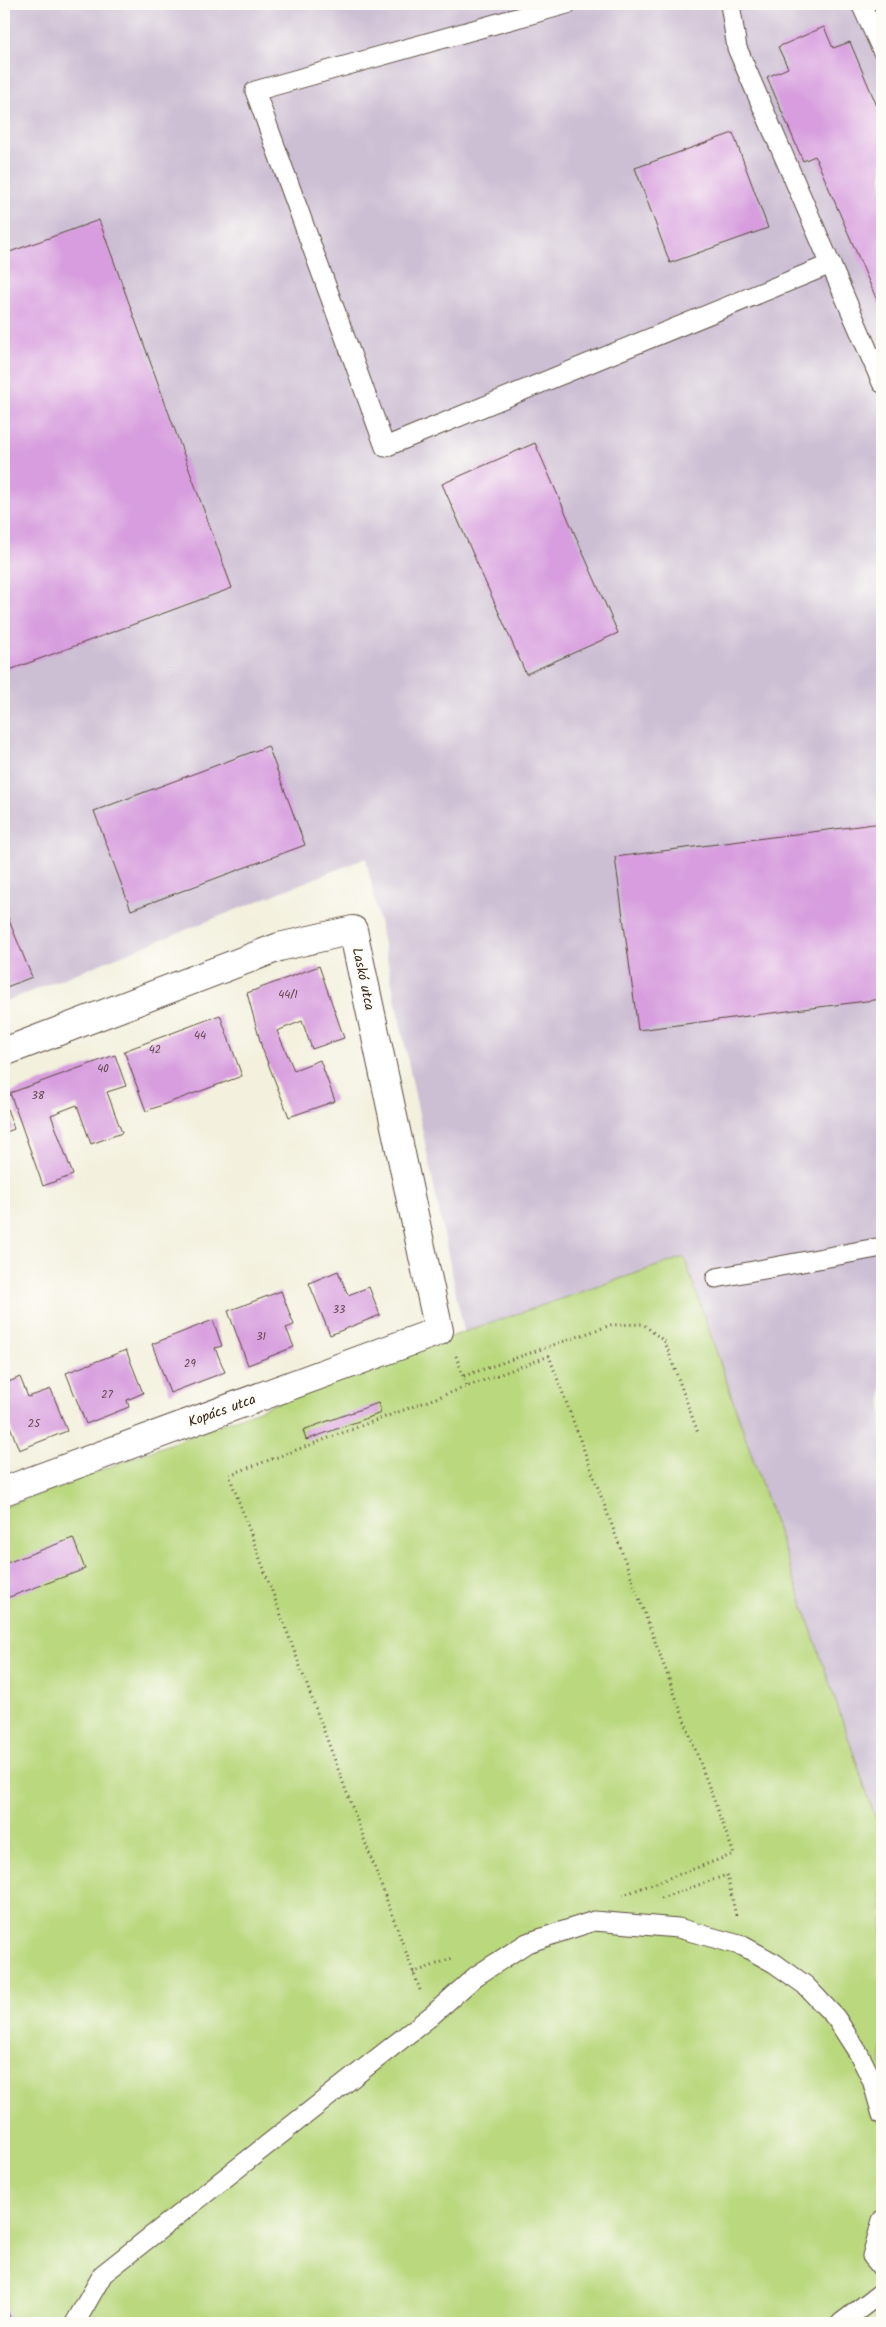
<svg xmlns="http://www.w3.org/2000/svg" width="886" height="2327" viewBox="0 0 886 2327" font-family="Kalam,sans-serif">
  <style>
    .industrial { fill: #ccbed3 }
    .green { fill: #bad87e; stroke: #7a814e }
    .building { fill: #d79dde }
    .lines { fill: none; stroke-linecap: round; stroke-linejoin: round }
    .lane-casing { stroke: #57483b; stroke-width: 21 }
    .street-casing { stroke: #57483b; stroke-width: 30 }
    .path { stroke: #57483b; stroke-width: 3; stroke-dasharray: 1 4; stroke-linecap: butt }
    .lane { stroke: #fff; stroke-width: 19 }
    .street { stroke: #fff; stroke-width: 28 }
    .labels { text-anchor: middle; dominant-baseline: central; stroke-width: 4; stroke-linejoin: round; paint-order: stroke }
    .number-label { font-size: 11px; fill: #62474e }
    .street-label { font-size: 14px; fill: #3b2a1e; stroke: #fdfcf7 }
  </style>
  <rect width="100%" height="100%" fill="#fdfcf7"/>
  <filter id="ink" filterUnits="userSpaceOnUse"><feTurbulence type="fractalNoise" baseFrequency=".02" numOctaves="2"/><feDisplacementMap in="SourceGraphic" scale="10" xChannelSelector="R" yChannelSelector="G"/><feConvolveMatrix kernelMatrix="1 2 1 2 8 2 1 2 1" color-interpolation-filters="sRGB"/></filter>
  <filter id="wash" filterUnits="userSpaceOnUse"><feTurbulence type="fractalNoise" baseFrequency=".0096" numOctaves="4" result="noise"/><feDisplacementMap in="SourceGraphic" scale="20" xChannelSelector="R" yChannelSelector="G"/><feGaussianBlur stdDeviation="1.12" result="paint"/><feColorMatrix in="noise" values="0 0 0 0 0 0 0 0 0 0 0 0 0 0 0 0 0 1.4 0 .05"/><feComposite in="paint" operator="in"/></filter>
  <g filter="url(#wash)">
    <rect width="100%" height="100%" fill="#f3f0dd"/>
    <path class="industrial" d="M4,4H882V1837L684,1257L464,1332L366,858L4,1002Z"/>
    <path class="green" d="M684,1257L882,1837V2323H4V1507L464,1332Z"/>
    <g id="blocks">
      <path class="building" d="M824,27L833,48L850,42L882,118V127L878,129L882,140V312L815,156L803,161L767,77L788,68L778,47Z
        M733,133L768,228L670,263L635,168Z
        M99,220L232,588L4,672V254Z
        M535,443L618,633L526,674L442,484Z
        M268,746L305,845L131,910L94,811Z
        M882,823V999L638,1030L615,857Z
        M4,908L32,977L4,988Z
        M319,966L344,1038L312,1049L302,1021L277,1031L294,1070L320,1060L335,1101L289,1117L262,1048L247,993Z
        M220,1015L242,1076L146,1111L124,1051Z
        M115,1055L126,1086L107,1092L122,1133L91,1144L77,1105L51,1115L73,1175L43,1186L10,1093Z
        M4,1100L14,1129L4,1133Z
        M338,1271L348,1295L369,1287L380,1315L330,1335L309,1283Z
        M281,1291L294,1325L286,1328L294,1347L248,1365L228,1311Z
        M213,1320L222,1346L215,1348L225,1372L170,1393L152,1344Z
        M126,1350L143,1393L127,1400L129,1407L86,1424L66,1373Z
        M20,1377L28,1397L51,1389L67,1431L19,1450L4,1410V1384Z
        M378,1403L381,1413L306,1440L303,1430Z
        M73,1538L85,1569L4,1599V1564Z
        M4,2303L12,2323H4Z"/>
    </g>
  </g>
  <g filter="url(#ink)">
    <use href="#blocks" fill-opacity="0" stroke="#57483b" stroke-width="1"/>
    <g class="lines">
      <defs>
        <path id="lane" d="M567,4L255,91L385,447L831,264
          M730,4L737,48L882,383
          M861,4L882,50
          M716,1278L882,1247
          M882,2220L872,2256L882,2268
          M75,2323L103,2274L431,2016L476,1976L527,1943L594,1921L678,1928L743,1946L774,1963L805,1985L836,2018L859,2054L872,2080L882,2115
          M841,2323L882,2292"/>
        <path id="street" d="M4,1052L279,947L353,930L439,1331L4,1491"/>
      </defs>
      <use href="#lane" class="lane-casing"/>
      <use href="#street" class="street-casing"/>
      <path class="path" d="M456,1356L467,1387
        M464,1376L611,1325L643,1324L665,1342L698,1433
        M661,1898L727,1875L736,1916
        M413,1973L453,1958
        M420,1990L229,1475L549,1356L734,1854L623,1895"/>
      <use href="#lane" class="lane"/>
      <use href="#street" class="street"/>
    </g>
  </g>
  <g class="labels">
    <g class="number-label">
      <text x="288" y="995">44/1</text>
      <text x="200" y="1036">44</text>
      <text x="155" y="1050">42</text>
      <text x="103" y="1069">40</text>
      <text x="38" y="1096">38</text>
      <text x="339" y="1310">33</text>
      <text x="261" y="1337">31</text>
      <text x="190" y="1364">29</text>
      <text x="107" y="1395">27</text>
      <text x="34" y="1424">25</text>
    </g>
    <g class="street-label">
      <text transform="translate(363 979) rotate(78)">Laskó utca</text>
      <text transform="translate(222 1411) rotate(-20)">Kopács utca</text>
    </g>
  </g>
  <rect width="886" height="2327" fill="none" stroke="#fdfcf7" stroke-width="20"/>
</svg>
